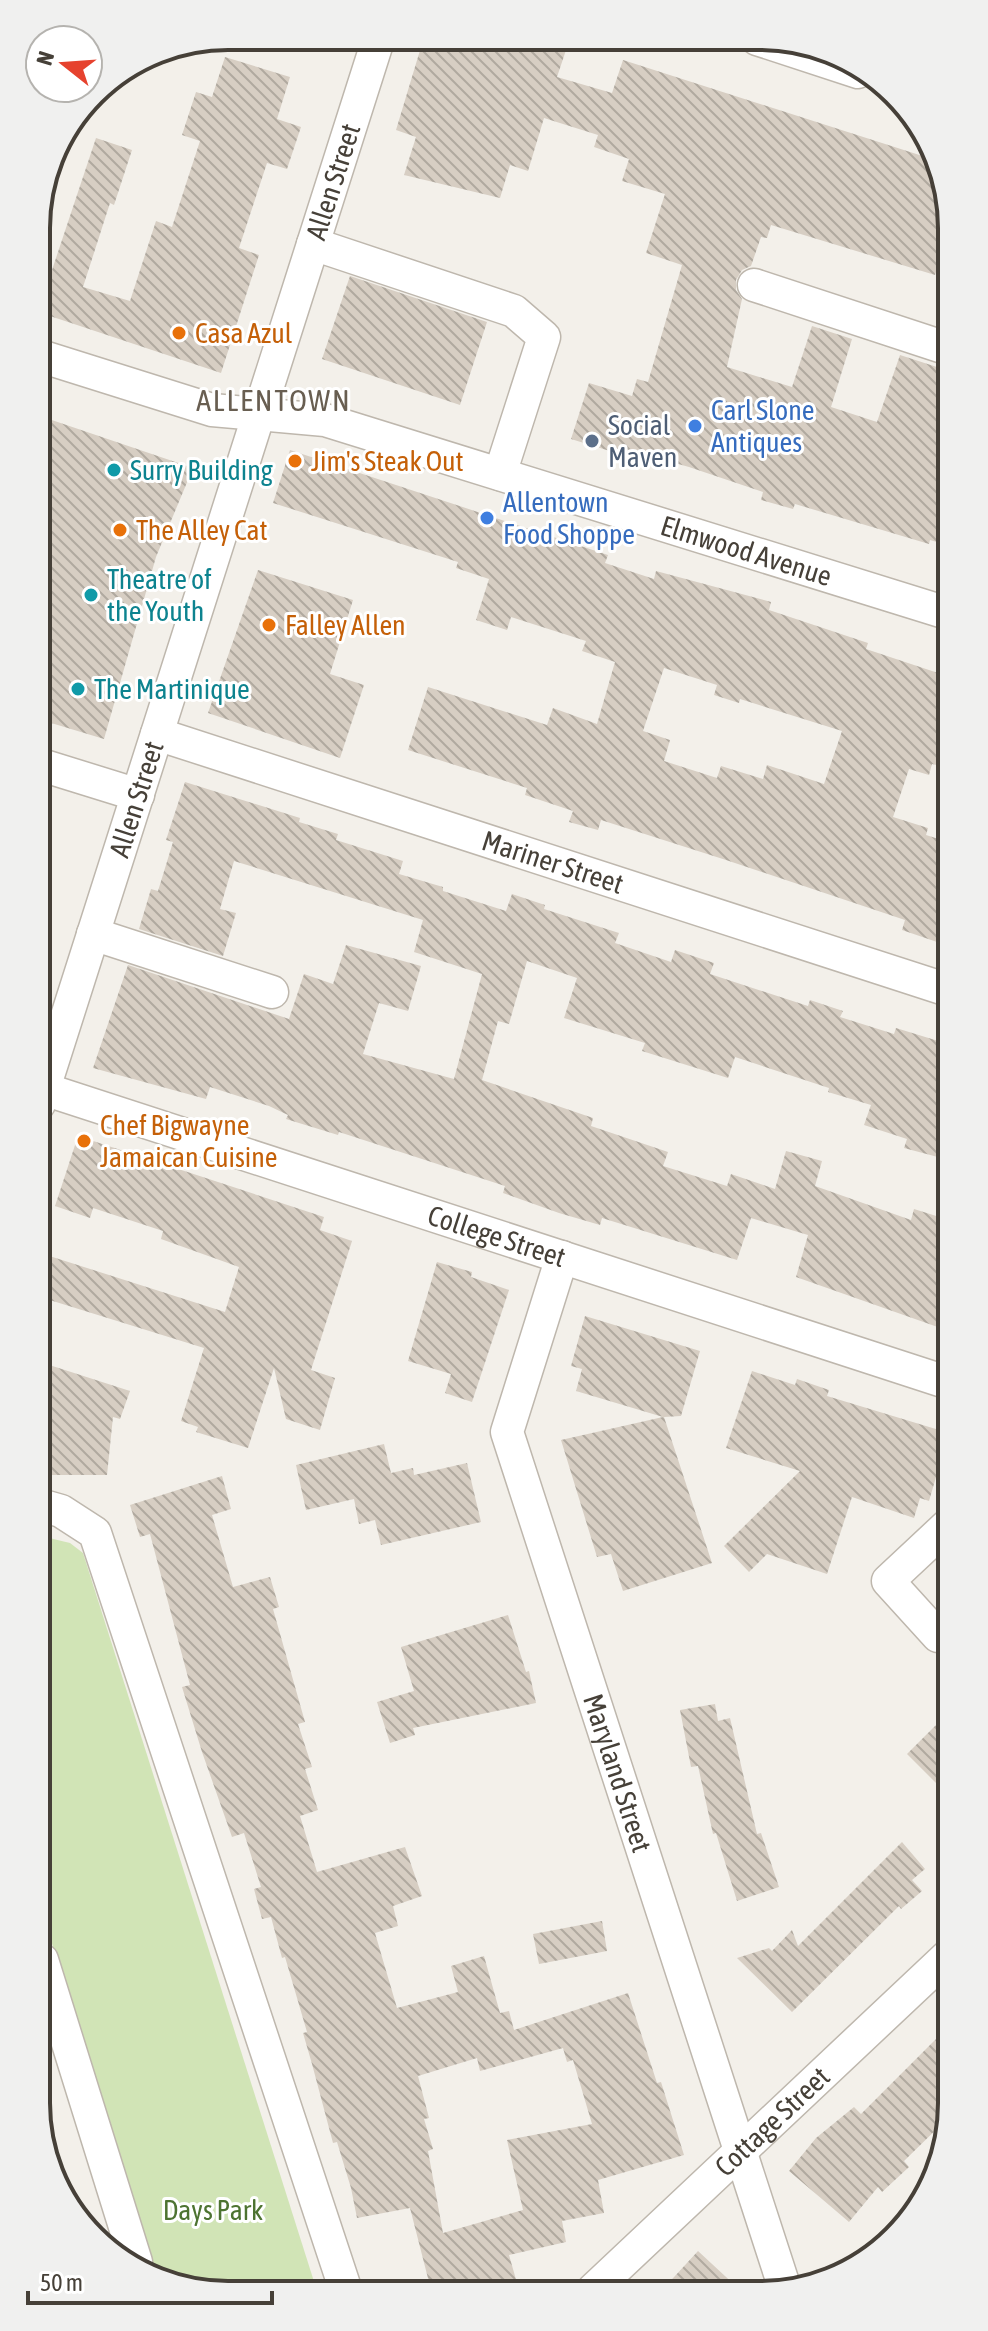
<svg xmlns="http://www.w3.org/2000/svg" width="988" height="2331" viewBox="0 0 988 2331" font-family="'Asap Condensed',sans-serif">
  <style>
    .park { fill: #d1e4b6 }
    .building { fill: url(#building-back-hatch); fill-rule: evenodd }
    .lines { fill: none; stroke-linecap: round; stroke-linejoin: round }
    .minor-casing { stroke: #beb7ad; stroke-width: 35 }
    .minor { stroke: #fff; stroke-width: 32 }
    .food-dot { fill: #e8710a; stroke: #fff; stroke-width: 3 }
    .shop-dot { fill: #3f7fe0; stroke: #fff; stroke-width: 3 }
    .service-dot { fill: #5c6f8a; stroke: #fff; stroke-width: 3 }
    .culture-dot { fill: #0f9aa8; stroke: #fff; stroke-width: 3 }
    .labels { text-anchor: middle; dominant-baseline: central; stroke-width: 6; stroke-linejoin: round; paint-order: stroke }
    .street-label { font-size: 28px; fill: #464038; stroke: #fff }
    .food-label { font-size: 28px; fill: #c56008; stroke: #fff; text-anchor: start }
    .shop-label { font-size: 28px; fill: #366cbe; stroke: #fff; text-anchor: start }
    .service-label { font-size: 28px; fill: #4e5e75; stroke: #fff; text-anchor: start }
    .culture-label { font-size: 28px; fill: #0d838f; stroke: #fff; text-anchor: start }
    .park-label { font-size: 28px; fill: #4d7331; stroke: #fff }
    .neighbourhood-label { font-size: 30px; letter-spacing: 2px; fill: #685e51; stroke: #fff }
    .rim { fill: none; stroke: #464038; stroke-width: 4 }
  </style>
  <defs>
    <pattern id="building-back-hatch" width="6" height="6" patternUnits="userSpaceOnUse" patternTransform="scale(2)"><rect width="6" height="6" fill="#d7cec3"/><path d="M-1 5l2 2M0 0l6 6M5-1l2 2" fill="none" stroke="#b0a99f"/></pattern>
  </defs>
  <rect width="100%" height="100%" fill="#f3f0ea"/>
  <path class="park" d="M41,1536L70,1543L83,1553L317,2291H191L153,2272L42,1911Z"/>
  <path class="building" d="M424,37L548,38L568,44L557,77L612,93L623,60L935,160L946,178V242L935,275L771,225L767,238L761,237L751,266L742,270L736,280V290L742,299L727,367L792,387L812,326L852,339L831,407L877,422L900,355L946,370L947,545L930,540L929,544L795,504L793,509L761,500L763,492L689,467L657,458L655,465L571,439L589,383L632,396L637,379L648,382L682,265L646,253L665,194L622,181L629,159L594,147L598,135L544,118L528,171L510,165L500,198L404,175L416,137L396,130Z
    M225,57L290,77L277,119L301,127L287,169L267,163L239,248L259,255L221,373L38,312L96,138L132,150L114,205L110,203L83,287L130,301L156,221L172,227L200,141L182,135L196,92L212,97Z
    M350,276L487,322L460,405L322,359Z
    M37,415L193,468L156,557L104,739L38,719Z
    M290,450L608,555L605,563L654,579L656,571L771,602L769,610L868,643L866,649L947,676V745L941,766L932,764L929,775L909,769L893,817L928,828L926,835L948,842V910L937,942L902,930L905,920L726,860L601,820L598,830L569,822L573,811L525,795L527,788L408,750L428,687L547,725L553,708L597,724L615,662L582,651L586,641L511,617L507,630L476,620L489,579L456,568L458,562L273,503ZM664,668L717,685L714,695L739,703L740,699L842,731L824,784L767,765L763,779L721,766L717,778L664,761L670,740L643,731Z
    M258,570L353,600L330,674L364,685L340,758L208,713Z
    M185,782L300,818L299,822L338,834L336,840L403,861L399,874L443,887V891L506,911L512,894L545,905L544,909L619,933L615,943L671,962L675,950L714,963L710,974L808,1006L810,1000L843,1011L840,1017L894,1034L896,1028L948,1044L949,1160L904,1148L907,1139L864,1125L871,1105L828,1092L829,1088L735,1057L728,1078L642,1051L645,1043L564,1018L577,978L527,961L509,1024L498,1021L482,1080L593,1118L591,1126L668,1152L663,1166L727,1186L731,1174L775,1189L786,1151L822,1161L815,1186L911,1220L914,1209L949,1220V1331L796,1277L808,1235L751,1218L737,1260L602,1218L600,1225L559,1213L503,1193L505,1186L339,1132L338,1135L286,1119L288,1115L269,1106L210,1087L206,1099L93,1068L128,965L289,1019L304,974L333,984L346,945L421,966L408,1011L379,1003L363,1054L454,1079L482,974L414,952L423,920L234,861L220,909L236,913L223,956L139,929L151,889L158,891L173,842L166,840Z
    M78,1136L324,1217L320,1230L352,1241L311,1370L335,1378L320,1430L286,1419L274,1368L248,1448L196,1432L198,1427L181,1421L204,1348L40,1297V1253L225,1312L239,1267L161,1239L163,1231L93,1208L90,1218L55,1206Z
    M437,1262L472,1272L471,1277L509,1290L472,1402L445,1393L451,1374L408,1361Z
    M585,1316L700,1351L681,1416L664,1417L712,1563L623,1591L611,1554L597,1557L561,1440L663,1417L576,1391L582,1369L571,1366Z
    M40,1362L130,1391L120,1419L113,1417L107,1475H40Z
    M752,1371L795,1385L797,1379L829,1390L827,1396L949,1433L929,1501L920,1498L914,1518L852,1497L827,1574L767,1554L749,1572L724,1546L800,1471L726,1448Z
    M384,1444L391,1473L413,1468L414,1475L467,1463L481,1522L381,1545L375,1520L359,1524L354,1499L306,1510L296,1465Z
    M222,1476L231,1509L212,1515L233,1587L270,1577L279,1607L273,1609L305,1722L298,1724L312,1767L305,1769L318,1810L300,1816L317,1872L405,1847L422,1896L393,1906L398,1926L375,1933L397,2008L458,1992L451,1966L484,1956L500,2013L509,2011L514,2030L628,1993L657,2083L661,2082L684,2155L598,2180L604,2213L562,2221L566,2242L509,2255L519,2290H431L410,2208L357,2218L351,2188L337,2142L333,2143L312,2064L303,2033L307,2032L285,1957L282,1958L271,1917L262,1919L254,1889L261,1887L244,1833L232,1837L202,1752L182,1687L190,1685L150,1534L140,1537L130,1505ZM563,2048L567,2062L573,2060L592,2124L507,2140L523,2210L443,2233L428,2151L433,2149L424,2119L429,2118L418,2076L477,2058L480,2071Z
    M508,1615L526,1672L529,1671L536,1703L413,1728L415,1735L390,1743L377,1702L414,1691L401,1647Z
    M715,1704L718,1721L730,1718L757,1834L761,1833L779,1887L737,1901L716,1833L713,1834L698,1766L691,1767L680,1710Z
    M950,1711L951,1773V1798L907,1754Z
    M902,1842L925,1869L912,1880L922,1891L901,1909L899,1906L792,2012L737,1958L769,1948L772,1951L792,1930L798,1946Z
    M602,1921L607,1951L539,1964L533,1934Z
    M951,2024L952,2114L904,2161L909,2167L882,2192L878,2187L849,2222L789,2171L816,2138L854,2107L861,2114Z
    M698,2251L739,2289H663Z"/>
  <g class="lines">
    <defs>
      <g id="minor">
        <path d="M757,39L858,72"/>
        <path d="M313,244L514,311L544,337L500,474"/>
        <path d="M754,285L946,348"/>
        <path id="s1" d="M37,355L212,410L325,420L947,613"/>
        <path id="s2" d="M157,734L948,990"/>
        <path d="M38,764L138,795"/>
        <path d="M93,934L272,992"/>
        <path id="s3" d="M44,1089L949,1383"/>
        <path id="s4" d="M39,1104L379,37"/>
        <path id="s5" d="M562,1257L507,1432L785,2289"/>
        <path d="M40,1505L61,1511L95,1533L346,2291"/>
        <path d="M938,1636L888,1581L950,1523"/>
        <path d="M42,1960L136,2262"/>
        <path id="s6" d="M593,2290L951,1953"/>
      </g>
    </defs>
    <use href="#minor" class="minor-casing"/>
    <use href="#minor" class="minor"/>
  </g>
  <g class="food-dot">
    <circle cx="179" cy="333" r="8"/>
    <circle cx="295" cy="461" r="8"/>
    <circle cx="120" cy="530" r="8"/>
    <circle cx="269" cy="625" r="8"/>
    <circle cx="84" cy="1141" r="8"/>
  </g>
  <g class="shop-dot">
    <circle cx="695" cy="426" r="8"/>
    <circle cx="487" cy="518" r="8"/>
  </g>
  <circle class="service-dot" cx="592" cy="441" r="8"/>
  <g class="culture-dot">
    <circle cx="114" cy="470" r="8"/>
    <circle cx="91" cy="595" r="8"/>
    <circle cx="78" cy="689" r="8"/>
  </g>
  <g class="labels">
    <g class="street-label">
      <text stroke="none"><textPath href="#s4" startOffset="968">Allen Street</textPath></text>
      <text stroke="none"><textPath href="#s1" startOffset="738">Elmwood Avenue</textPath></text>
      <text stroke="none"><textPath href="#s4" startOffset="320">Allen Street</textPath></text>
      <text stroke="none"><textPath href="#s2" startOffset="416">Mariner Street</textPath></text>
      <text stroke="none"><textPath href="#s3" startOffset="476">College Street</textPath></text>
      <text stroke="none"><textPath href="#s5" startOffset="542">Maryland Street</textPath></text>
      <text stroke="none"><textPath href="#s6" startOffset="246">Cottage Street</textPath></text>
    </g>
    <g class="food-label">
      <text x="195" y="333">Casa Azul</text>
      <text x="311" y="461">Jim's Steak Out</text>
      <text x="136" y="530">The Alley Cat</text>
      <text x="285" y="625">Falley Allen</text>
      <text x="100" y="1125">Chef Bigwayne<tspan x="100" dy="32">Jamaican Cuisine</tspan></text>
    </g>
    <g class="shop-label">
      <text x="711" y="410">Carl Slone<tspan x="711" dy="32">Antiques</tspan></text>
      <text x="503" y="502">Allentown<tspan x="503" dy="32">Food Shoppe</tspan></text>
    </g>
    <g class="service-label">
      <text x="608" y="425">Social<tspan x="608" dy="32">Maven</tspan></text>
    </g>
    <g class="culture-label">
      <text x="130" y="470">Surry Building</text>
      <text x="107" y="579">Theatre of<tspan x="107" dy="32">the Youth</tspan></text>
      <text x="94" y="689">The Martinique</text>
    </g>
    <g class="park-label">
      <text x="213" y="2210">Days Park</text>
    </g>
    <g class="neighbourhood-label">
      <text x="274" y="400">ALLENTOWN</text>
    </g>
  </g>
  <path d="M0 0H988V2331H0ZM228 50H760A178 178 0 0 1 938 228V2103A178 178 0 0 1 760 2281H228A178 178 0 0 1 50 2103V228A178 178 0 0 1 228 50Z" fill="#f0f0ef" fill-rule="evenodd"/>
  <path class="rim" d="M228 50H760A178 178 0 0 1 938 228V2103A178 178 0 0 1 760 2281H228A178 178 0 0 1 50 2103V228A178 178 0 0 1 228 50Z"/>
  <g transform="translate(64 64) rotate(287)"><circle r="38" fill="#ffffff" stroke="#b5b3af" stroke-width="2"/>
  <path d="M0-6L14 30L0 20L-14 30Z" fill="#e6422e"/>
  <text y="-12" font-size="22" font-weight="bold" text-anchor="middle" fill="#464038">N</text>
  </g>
  <path d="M28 2291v12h244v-12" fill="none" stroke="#464038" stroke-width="4"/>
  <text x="40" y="2291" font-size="24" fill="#464038" stroke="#ffffff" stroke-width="6" paint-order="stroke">50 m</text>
</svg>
